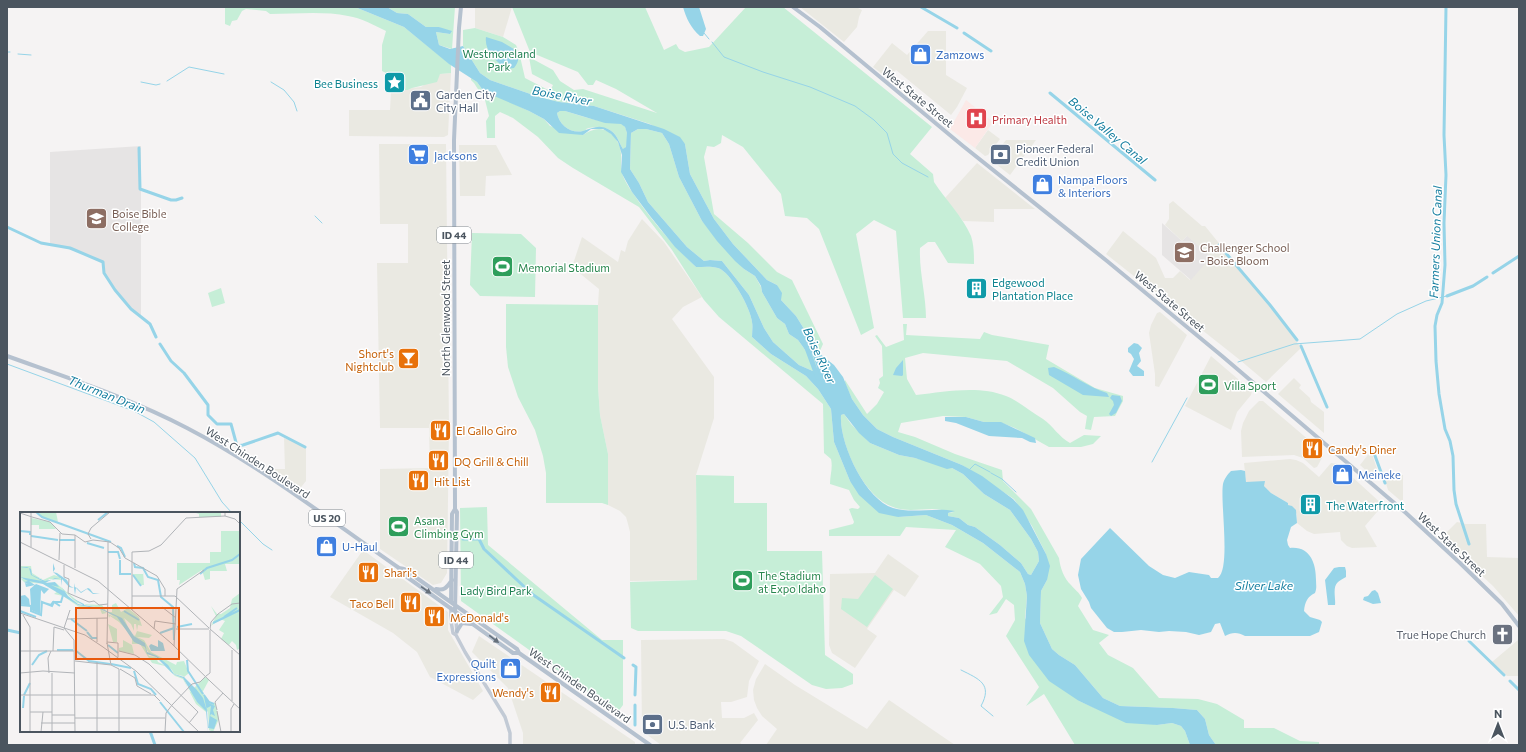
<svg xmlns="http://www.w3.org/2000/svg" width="1526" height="752" viewBox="0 0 1526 752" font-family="Commissioner,sans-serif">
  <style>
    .commercial { fill: #eae9e2 }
    .education { fill: #e6e4e4 }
    .medical { fill: #fbe9e7 }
    .green { fill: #c6eed7 }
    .water { fill: #96d4e8; fill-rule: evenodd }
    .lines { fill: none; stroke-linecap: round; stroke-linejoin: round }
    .stream { stroke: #96d4e8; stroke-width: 1 }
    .canal { stroke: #96d4e8; stroke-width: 3 }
    .river { stroke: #96d4e8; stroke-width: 5 }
    .secondary { stroke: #c2cad5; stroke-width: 3.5 }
    .primary { stroke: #b5c1cf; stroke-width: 4 }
    .oneway { fill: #66707b }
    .labels { text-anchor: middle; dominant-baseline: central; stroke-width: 3; stroke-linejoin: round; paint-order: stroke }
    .shield { fill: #fff; stroke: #81888f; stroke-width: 1 }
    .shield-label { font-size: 10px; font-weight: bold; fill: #4b555f }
    .park-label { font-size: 11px; fill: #1e7f51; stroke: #fff }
    .shop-label { font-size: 11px; fill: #366cbe; stroke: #fff; text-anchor: start }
    .culture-label { font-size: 11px; fill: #0d838f; stroke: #fff; text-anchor: start }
    .service-label { font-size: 11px; fill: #4e5e75; stroke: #fff; text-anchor: start }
    .street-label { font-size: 11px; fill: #4b555f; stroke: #fff }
    .health-label { font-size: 11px; fill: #be3a42; stroke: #fff; text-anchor: start }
    .education-label { font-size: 11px; fill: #785e54; stroke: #fff; text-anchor: start }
    .leisure-label { font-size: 11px; fill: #27864d; stroke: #fff; text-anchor: start }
    .food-label { font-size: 11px; fill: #c56008; stroke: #fff; text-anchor: start }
    .worship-label { font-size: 11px; fill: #5b616d; stroke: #fff; text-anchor: end }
    .water-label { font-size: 12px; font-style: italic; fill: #167fa0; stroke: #fff }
    .inset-river { fill: none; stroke: #96d4e8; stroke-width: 2 }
    .inset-road { fill: none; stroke: #b1b4b8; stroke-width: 1 }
    .view { fill: #e8590c; fill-opacity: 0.15; stroke: #e8590c; stroke-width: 2 }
    .inset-edge { fill: none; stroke: #4b555f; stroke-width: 2 }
  </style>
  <rect width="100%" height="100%" fill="#f5f3f3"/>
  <path class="commercial" d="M475,7H512L503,37L475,28Z
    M800,7H856L862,10L859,17L857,27L844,42Z
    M928,31H946V75L967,88L957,107L951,115L896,70L889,79L873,67L892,43L907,55Z
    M451,73L448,135L444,137L349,136V110H390L391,92L389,82L404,90H408L412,88L421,87L440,74Z
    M988,130L1000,139L988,155L985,156L975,148Z
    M1006,140H1036L1010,175L992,161V158Z
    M379,144H446L449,427L447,573L441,583L433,585L380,549V469L430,468L429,428H380L377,263H408V224H380Z
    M459,145H496L512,175L486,176L485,196H460Z
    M977,163L1035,209H994V222L963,221L945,198Z
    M1173,201L1202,226H1205L1271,307L1301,348L1266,382L1240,360L1106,254L1123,231L1156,258L1165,278H1173L1180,271L1190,280L1187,236L1182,241L1165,225L1169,219V204Z
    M642,219L664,242L702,297L683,307L672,319L714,377V418L696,475L697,580L630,581V532L628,524L626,517L620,511L608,505V454L600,415L598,387V305L599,289L572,267L582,237L618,262L621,250L625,252L628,241Z
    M1160,312L1187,335L1159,387L1155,386V374L1149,333L1151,325L1157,313Z
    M1211,356L1252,391L1251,395L1237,412L1231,430L1185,406Z
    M1294,378L1301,385L1299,388L1310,398L1311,402L1324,412V433L1278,394Z
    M1259,401H1263L1323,452V456L1317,467L1314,468L1303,458L1294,455L1242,457L1241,431L1243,423L1249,411Z
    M284,438L306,446V481L298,491L266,469H285Z
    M1371,451L1377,469L1371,475L1360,465Z
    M1290,459L1296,460L1303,463L1319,477L1331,463L1338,464L1383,505L1365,526L1377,547L1352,548L1347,546L1341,540L1340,532L1314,534L1307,531L1297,523V514L1288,505V503L1271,493L1264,486L1246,482L1244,463Z
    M1383,474L1403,475V500L1401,501L1388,490Z
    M1457,522L1466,524H1486L1487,557L1519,558V616L1493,586L1441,538Z
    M363,550L448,612V630L483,691L473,700L430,677L417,652L393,633L330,597Z
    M888,554L919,576L905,597L894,590L867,629L877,636L855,668L832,653L829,645L830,574L875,573Z
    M479,636L635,742V745H523V733L508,688L472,652Z
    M724,639L733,642L759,661L749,681L747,697L731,702H721L722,718H744L754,713L758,720L740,743L743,745H661L642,731L641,640Z
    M1518,640L1519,641V676H1507L1492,662Z
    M765,664L795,685L867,729L889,700L955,745H766L777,729L762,716L757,708L754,700L753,690L756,679Z"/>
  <path class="education" d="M141,146V317L122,299L105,274L104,263L83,253L50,244V152Z
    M1162,223L1182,241L1187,236L1211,257L1191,280L1162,255Z"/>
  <path class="medical" d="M966,100L993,122L975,148L950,129Z"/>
  <path class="green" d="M225,7H355L404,27L451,65V73L440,74L437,82L412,88L408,90H404L389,82L390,78L388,74L382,71V45L386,31C374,25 361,18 348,16C324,11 295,14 270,14L266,11L246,9L242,11L237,20L232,21L230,26L225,24Z
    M387,7H455L452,49L439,45L436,32L450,34L439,27H426L408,14L397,13Z
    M512,7H645L664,50L676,44L679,49L685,52L709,47L746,7H783L932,127L910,154L933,174L934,182C945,199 963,217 971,236C974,245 974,255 974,264L948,263L935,242H928L920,248C919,272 926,295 926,318H903L896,231L874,220L856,234L874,328L861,335L819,229L807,218L785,216L781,194L743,147L722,135L721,143L714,147L707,146L704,157L714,214L748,243L777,272L792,280L823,344L819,353L796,316L781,300L777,285L767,280L733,244L714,219L690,174L685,144L650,124L594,106L559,102L539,97L490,80L480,73L463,46V30L475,28L503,37L516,45L519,52L525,78L550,91L553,85L532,74L529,57L553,70L560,81L574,90L583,89L657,113L616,89L596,80L593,85H588L578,72L530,52Z
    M471,78L477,82L482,89L529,111L544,119L550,126L583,135C592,129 601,126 610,133C619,140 622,150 621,161C621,165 621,170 622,173C625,183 633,193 639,202C656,226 675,247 696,267C703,267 711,266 718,268C731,272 751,309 752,322C753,327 752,332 752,337L771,354L806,376L818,389L831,409L834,442L850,481L898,517L926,515L952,525L983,543L1020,572L1025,584L1027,596L1025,618L1079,701L1102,711L1157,725L1172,723L1181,726L1185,731L1190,745H1075L1044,694L1026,706L1039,687L1006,636L1015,620L1014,605L1006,599L997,613L989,615L1003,597L1001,586L980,564L945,547L956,530L906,527L900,536H829V530L853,524L854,522L849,509L852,508L858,509L860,507L854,500L849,490L830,484C830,475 833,468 831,459L824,453L823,404L719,317L704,300L672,250L639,207L573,168L558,158L538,137L513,118L500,112L495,116V138H487L486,121L489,116L485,100L474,83L471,80Z
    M560,111H565C578,115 591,119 604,122C610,124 618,121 623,125C629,130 628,143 625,149H623C618,141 617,133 608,129C604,127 593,127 589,128C584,129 588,130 583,131C571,134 559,125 557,113Z
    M638,129H646L662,133L669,144L679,177L702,221L744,269L755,276L761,287L762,292L777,318L785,324L789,334L798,340L808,354L811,353C814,358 817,365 817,371L815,372L799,365L773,342L764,328L749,295L722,261L710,260L704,261L687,247L648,202L639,183L630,169L631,133Z
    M472,233L521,234L536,248L535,297L480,296L470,285Z
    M221,288L225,303L212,307L208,293Z
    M506,304L598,305V387L600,415L608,454V505L602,503H546V473L543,456L535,430L518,397L508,367L506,347Z
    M903,324H907L906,335L980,339L984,332L992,335L1049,345L1046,359L1095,388L1123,396V401L1115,416L1094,417L1091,430L1085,429L1087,416L1080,412L1053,388L1007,361L923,353L905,358L907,379L916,395C945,392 978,385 1006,396C1019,401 1031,412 1043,419C1053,426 1059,437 1070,443L1084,435L1101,436L1093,444L1081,447H1049L1015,428L1002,423L984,422L966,417L943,416L901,423L898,432L915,437L955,454L1002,470L1003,481L1031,509L1059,558C1060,567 1064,579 1071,585C1075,590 1079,592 1082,598L1078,606L1093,630L1109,635L1099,643L1108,655L1133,668L1159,698L1198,699L1217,704L1244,720V728H1274L1300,741L1319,742V745H1216L1209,735L1205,719L1197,710L1173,708L1120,706L1103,698L1075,665L1059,655L1052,649L1040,623L1041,591L1047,580L1046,554L1032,526L1014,499L962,465L893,437L877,429L863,415L852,399L845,383V380L867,414L877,404L884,392L878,388L880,383L879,379L883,376L882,346L875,336L877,335L886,347L904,340Z
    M844,414L851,424L870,443L899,455L915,458L952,468L963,474L984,494L1010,510L1031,539L1038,552L1039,561L1031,575L1028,574L1021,563L1000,545L975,527L968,525L959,518L948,516V513L954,512C947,511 939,509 932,509C919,509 906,512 893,507C864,498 839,443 841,415Z
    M696,475L734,476V503H767V551H822L825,655L853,674V684L842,688L826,689L812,685L741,636L726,631H638L631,628L630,582L697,580Z
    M487,507L488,545L602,640H623V705L617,713L461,601L460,508Z
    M875,575L893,589L867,627L841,609L842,598L858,599Z"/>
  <path class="water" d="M355,7H387L397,13L408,14L426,27H439L452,31L450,34L436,32L439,45L450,49L463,46L480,73L490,80L539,97L559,102L594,106L664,129L680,137L685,144L690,174L714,219L733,244L767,280L777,285L782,293L781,300L796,316L819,353L834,365L843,377L852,399L863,415L877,429L893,437L962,465L982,476L1013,499L1023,510L1046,554L1050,566L1047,580L1041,591L1040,623L1052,649L1059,655L1075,665L1103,698L1120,706L1173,708L1197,710L1205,719L1209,735L1216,745H1190L1185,731L1181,726L1172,723L1157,725L1126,723L1079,701L1049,681L1029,655L1024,641L1027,596L1025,584L1020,572L983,543L952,525L926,515L898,517L879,513L859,495L850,481L834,442L831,409L818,389L806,376L771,354L752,337C752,332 753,327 752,322C751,309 731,272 718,268C711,266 703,267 696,267L675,247L650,216L632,192L621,172L622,155L618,142L611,134L603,129H591L583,135L559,133L544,119L529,111L487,93L482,89L477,82L449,64L404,27ZM560,111H565L605,123L621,124L625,127L627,133L626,147L623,149C618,141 617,133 608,129C599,124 592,128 583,131C571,134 559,125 557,113ZM638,129H646L662,133L669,144L679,177L702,221L717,241L735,261L744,269L755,276L761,286L762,292L777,318L785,324L789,334L798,340L808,354L811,353C814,358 817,365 817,371L815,372L799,365L773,342L764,328L749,295L722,261L710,260L704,261L687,247L648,202L639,183L630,169L631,133ZM844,414L859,433L870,443L899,455L915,458L947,469L952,468L963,474L984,494L1010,510L1031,539L1038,552L1039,561L1031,575L1028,574L1021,563L1000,545L975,527L968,525L959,518L948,516V513L955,511C934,507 913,514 893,508C865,499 839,443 841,415Z
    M683,7H699L706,29L703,36H700C691,28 686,18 683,7Z
    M486,37L502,42L517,51C519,58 519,62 514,68L506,69C496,61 484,50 486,37Z
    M1134,343L1138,344L1142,348L1139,353L1141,361L1137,366L1144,371V376H1133L1129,371L1134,359L1131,354L1128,352V348Z
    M903,360V375L902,376L893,375L896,368Z
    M1054,367C1072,374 1088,387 1107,393L1109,397L1083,395L1049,375L1048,368Z
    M1112,395L1120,396L1122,401L1116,413L1111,416L1109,414L1114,405L1113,401L1110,398Z
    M945,417H966L984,422H1001L1035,438L1036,443L1030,442L1022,438L989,436L956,423L945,421Z
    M1241,470L1245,471L1246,482L1265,481L1264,486L1271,493L1288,503V505L1292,506L1296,510L1297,523L1291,527L1287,540L1288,545L1290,548C1310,546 1316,563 1316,580C1316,585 1317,588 1315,593C1307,597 1305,602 1304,611L1310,617L1320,620L1322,622L1319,632L1310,636H1245C1238,632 1232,632 1225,636L1220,623L1215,624L1211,632L1199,635L1186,632L1169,631L1159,632L1141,630L1122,632H1114L1107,628L1091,608L1089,602L1081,589L1078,575L1081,559L1110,528L1149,566L1163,575L1175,578L1189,572L1209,575L1211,578H1218C1231,568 1220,503 1223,484C1224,479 1228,474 1231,471Z
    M1339,567H1345L1346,571V577C1343,579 1340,580 1338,582C1332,587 1336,599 1335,605H1328L1325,580L1334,568Z
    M1375,590L1378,593L1381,603L1373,604L1363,600L1364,597L1368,596L1372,591Z"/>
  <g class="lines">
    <path class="stream" d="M704,33L709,39
      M712,42L724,57L763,72L810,87L855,106L874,120L887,133L893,154L902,163L928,177
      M7,52H10
      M18,54L31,55
      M167,81L189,67L224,74
      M141,82L156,85L160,84
      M271,82L284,90L294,102L297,111
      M315,216L322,223
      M1238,362L1294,344L1360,339L1397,314L1426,301L1447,296
      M7,364L134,411L154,422L195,458L222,502L232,513
      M1152,462L1187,398
      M969,470L975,464L990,472
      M991,473L1002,479L1016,492
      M239,520L263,544L272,550
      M961,670C979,679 993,684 981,706L993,716"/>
    <path class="canal" d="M921,7L957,28
      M1446,7L1444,135L1446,175L1444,223L1445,265L1442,303L1437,315L1435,326L1436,361L1439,394L1445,429L1450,441L1453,456L1454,490L1456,504L1469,544
      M964,33L991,51
      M1050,93L1155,180
      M139,148L140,189L171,200H176L182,198
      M7,227L41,243L70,248L103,262L104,273L115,290L131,309L150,324L156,337
      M1219,245L1270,305L1297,340
      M1493,273L1519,256
      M1447,296L1473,286L1487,277
      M160,344L171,361L184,373L208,405V415L217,424H231L237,446L243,445L278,433L305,447
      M1301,346L1327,407
      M1374,453L1385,483
      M463,539H479L484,549L532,594L624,658
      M7,630L21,633
      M1469,641L1504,675
      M633,665L636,667L635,695
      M1510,681L1519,690
      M635,705V725
      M150,731L155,745"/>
    <path class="river" d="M807,348L818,378"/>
    <path class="secondary" d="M451,608V621L453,633L456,635L465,652L505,717L510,733V745
      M455,611L457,632"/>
    <path class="primary" d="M793,7L820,27L963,146L1107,261L1222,356L1406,513L1460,563L1502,604L1519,626
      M7,356C68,378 130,398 187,428C262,467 330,520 399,568L404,569L517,649L519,653L650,745
      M399,568L400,572L513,653H519
      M436,589C445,591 447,587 452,580
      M451,602L452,514L455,509
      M455,611L457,512L455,509L454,140L459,28L461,7
      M457,631L462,623L471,624"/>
  </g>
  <defs><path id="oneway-solid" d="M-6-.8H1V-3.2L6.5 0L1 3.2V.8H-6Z"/></defs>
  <g class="oneway">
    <use href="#oneway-solid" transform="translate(426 590) rotate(35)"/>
    <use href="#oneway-solid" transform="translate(494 639) rotate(37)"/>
  </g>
  <defs>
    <symbol id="shop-square" viewBox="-11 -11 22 22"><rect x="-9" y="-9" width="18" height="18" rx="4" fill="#3f7fe0" stroke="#fff"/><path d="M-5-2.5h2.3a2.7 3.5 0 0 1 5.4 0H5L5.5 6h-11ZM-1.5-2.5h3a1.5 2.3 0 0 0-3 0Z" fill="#fff"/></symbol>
    <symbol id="sight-square" viewBox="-11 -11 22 22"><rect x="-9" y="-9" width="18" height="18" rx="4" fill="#0f9aa8" stroke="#fff"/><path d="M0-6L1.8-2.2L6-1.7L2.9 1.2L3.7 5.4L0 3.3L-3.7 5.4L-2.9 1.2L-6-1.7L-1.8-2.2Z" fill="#fff"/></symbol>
    <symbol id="civic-square" viewBox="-11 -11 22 22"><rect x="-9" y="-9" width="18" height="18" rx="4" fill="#5c6f8a" stroke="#fff"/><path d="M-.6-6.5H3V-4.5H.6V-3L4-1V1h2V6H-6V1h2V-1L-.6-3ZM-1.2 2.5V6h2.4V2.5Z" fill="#fff"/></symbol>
    <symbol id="hospital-square" viewBox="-11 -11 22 22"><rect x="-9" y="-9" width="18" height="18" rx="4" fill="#e0444e" stroke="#fff"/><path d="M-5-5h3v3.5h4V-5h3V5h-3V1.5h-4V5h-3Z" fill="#fff"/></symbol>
    <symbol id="bank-square" viewBox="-11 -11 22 22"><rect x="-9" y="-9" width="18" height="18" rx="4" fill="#5c6f8a" stroke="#fff"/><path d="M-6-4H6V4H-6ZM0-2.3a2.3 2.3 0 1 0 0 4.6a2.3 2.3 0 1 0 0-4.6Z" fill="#fff"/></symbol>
    <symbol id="supermarket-square" viewBox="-11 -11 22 22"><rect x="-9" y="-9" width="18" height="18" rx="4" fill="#3f7fe0" stroke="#fff"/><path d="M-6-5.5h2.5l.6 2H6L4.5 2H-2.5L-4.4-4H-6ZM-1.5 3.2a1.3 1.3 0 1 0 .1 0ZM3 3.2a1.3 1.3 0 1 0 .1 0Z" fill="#fff"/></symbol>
    <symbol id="university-square" viewBox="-11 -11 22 22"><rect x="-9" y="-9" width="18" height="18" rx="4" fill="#8d6e63" stroke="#fff"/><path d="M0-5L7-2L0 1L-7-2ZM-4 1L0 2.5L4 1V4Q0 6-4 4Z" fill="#fff"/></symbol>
    <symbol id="school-square" viewBox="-11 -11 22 22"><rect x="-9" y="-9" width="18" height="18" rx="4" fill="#8d6e63" stroke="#fff"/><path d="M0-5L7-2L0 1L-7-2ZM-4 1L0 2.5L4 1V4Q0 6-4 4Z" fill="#fff"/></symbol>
    <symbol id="stadium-square" viewBox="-11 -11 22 22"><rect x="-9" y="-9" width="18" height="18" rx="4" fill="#2e9e5b" stroke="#fff"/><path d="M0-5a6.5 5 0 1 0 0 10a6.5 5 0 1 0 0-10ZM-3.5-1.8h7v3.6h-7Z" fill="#fff"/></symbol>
    <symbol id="building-square" viewBox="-11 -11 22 22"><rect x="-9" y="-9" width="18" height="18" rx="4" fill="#0f9aa8" stroke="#fff"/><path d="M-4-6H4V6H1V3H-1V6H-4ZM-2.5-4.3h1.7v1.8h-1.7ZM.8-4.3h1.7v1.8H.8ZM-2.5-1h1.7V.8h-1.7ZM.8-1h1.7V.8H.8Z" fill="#fff"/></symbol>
    <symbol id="bar-square" viewBox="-11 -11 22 22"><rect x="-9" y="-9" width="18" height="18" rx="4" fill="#e8710a" stroke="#fff"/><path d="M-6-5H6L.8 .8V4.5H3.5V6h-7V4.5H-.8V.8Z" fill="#fff"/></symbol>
    <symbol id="restaurant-square" viewBox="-11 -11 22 22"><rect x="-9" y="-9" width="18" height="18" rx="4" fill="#e8710a" stroke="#fff"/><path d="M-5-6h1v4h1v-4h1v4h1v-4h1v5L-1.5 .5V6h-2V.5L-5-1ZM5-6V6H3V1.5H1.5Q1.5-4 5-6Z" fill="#fff"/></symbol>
    <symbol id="church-square" viewBox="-11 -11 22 22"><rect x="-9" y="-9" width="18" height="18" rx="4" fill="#6b7280" stroke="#fff"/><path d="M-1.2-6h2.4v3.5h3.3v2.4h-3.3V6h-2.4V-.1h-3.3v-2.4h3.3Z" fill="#fff"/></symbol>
  </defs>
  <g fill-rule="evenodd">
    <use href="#shop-square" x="908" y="42" width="25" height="25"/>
    <use href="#sight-square" x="382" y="70" width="25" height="25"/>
    <use href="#civic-square" x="408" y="88" width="25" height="25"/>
    <use href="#hospital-square" x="964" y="106" width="25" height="25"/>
    <use href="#bank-square" x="988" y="142" width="25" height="25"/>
    <use href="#supermarket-square" x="406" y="142" width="25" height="25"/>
    <use href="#shop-square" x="1030" y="172" width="25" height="25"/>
    <use href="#university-square" x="84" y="206" width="25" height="25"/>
    <use href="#school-square" x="1172" y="240" width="25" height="25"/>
    <use href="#stadium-square" x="490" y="254" width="25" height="25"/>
    <use href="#building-square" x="964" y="276" width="25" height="25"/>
    <use href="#bar-square" x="396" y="346" width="25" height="25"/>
    <use href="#stadium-square" x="1196" y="372" width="25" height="25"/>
    <use href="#restaurant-square" x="428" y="418" width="25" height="25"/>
    <use href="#restaurant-square" x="1300" y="436" width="25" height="25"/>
    <use href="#restaurant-square" x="426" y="448" width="25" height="25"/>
    <use href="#shop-square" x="1330" y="462" width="25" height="25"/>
    <use href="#restaurant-square" x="406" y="468" width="25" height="25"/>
    <use href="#building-square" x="1298" y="492" width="25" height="25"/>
    <use href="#stadium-square" x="386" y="514" width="25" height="25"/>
    <use href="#shop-square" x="314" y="534" width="25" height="25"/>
    <use href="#restaurant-square" x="356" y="560" width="25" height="25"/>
    <use href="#stadium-square" x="730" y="568" width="25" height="25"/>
    <use href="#restaurant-square" x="398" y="590" width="25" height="25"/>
    <use href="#restaurant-square" x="422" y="604" width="25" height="25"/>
    <use href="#church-square" x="1490" y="622" width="25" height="25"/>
    <use href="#shop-square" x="498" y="656" width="25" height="25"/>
    <use href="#restaurant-square" x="538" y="680" width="25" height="25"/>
    <use href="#bank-square" x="640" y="712" width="25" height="25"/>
  </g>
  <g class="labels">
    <g class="shield">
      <rect x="437" y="227" width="34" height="16" rx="3"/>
      <rect x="309" y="510" width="36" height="16" rx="3"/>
      <rect x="439" y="552" width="34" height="16" rx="3"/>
    </g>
    <g class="shield-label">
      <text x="454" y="235">ID 44</text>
      <text x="327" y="518">US 20</text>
      <text x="456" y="560">ID 44</text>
    </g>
    <g class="park-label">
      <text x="499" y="53">Westmoreland<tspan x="499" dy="13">Park</tspan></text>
      <text x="496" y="590">Lady Bird Park</text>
    </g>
    <g class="shop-label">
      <text x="936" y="54">Zamzows</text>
      <text x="434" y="155">Jacksons</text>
      <text x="1058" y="179">Nampa Floors<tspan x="1058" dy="13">&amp; Interiors</tspan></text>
      <text x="1358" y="474">Meineke</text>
      <text x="342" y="546">U-Haul</text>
      <text x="496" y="663" text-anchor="end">Quilt<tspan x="496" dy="13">Expressions</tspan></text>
    </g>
    <g class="culture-label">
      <text x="378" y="83" text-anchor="end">Bee Business</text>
      <text x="992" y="282">Edgewood<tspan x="992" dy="13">Plantation Place</tspan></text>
      <text x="1326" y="505">The Waterfront</text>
    </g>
    <g class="service-label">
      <text x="436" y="94">Garden City<tspan x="436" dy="13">City Hall</tspan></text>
      <text x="1016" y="148">Pioneer Federal<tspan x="1016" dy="13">Credit Union</tspan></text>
      <text x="668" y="724">U.S. Bank</text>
    </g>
    <g class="street-label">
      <text transform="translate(918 97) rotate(39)">West State Street</text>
      <text transform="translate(1170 301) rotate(40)">West State Street</text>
      <text transform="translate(445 318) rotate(-90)">North Glenwood Street</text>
      <text transform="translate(258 462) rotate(33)">West Chinden Boulevard</text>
      <text transform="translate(1452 544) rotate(43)">West State Street</text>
      <text transform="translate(580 685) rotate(35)">West Chinden Boulevard</text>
    </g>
    <g class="health-label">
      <text x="992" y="119">Primary Health</text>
    </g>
    <g class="education-label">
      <text x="112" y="213">Boise Bible<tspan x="112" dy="13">College</tspan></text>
      <text x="1200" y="247">Challenger School<tspan x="1200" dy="13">- Boise Bloom</tspan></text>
    </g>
    <g class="leisure-label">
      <text x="518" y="267">Memorial Stadium</text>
      <text x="1224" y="385">Villa Sport</text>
      <text x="414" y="520">Asana<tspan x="414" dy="13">Climbing Gym</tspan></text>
      <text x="758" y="575">The Stadium<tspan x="758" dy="13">at Expo Idaho</tspan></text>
    </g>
    <g class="food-label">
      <text x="394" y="353" text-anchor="end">Short's<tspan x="394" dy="13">Nightclub</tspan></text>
      <text x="456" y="430">El Gallo Giro</text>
      <text x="1328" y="449">Candy's Diner</text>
      <text x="454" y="461">DQ Grill &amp; Chill</text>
      <text x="434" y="481">Hit List</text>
      <text x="384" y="572">Shari's</text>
      <text x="394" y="603" text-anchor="end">Taco Bell</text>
      <text x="450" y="617">McDonald's</text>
      <text x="534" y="692" text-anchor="end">Wendy's</text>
    </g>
    <g class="worship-label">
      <text x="1486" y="634">True Hope Church</text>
    </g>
    <g class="water-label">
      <text transform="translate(562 95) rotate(11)">Boise River</text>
      <text transform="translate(1108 130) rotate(40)">Boise Valley Canal</text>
      <text transform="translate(1435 242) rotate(-88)">Farmers Union Canal</text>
      <text transform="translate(820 355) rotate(65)">Boise River</text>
      <text transform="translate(107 394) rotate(22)">Thurman Drain</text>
      <text x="1264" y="585">Silver Lake</text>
    </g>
  </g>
  <g transform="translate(20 512)">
    <rect width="220" height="220" fill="#f5f3f3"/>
    <path d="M16,0H36L38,10L22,5ZM173,0H201V5H179V2ZM11,6L30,10L36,17H19V13H11ZM201,19H220V52H205L207,59H190V67L185,68L182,58L159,73L160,68H157V51H190V40H201ZM0,49V54H11L12,61L23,68L34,63L40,65L42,68L29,67L26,71H36L61,92L82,93L87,100L80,96L57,91L45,80L26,72L21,66H17L21,68V71L11,70L23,72L30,74L42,80L58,93L80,97L87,101L82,102L80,97L59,95L43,84L34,82L38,79L23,72L4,70L0,66L4,67L0,65ZM123,59L124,73H120L112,62H123ZM220,81V136L217,138L216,133L212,129L209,133L201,127L204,121L199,118L205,109L200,107L191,114L196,104L191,94L197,102H201L210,96L212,87ZM96,91L101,100L108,96L119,105L122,114L118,113L117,119L132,123L129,126L117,125L124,128L131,140L156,153L157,150L164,149L169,161L164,165L170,173L163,164L154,162L152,158L137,144L130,143L125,135L129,144L136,145L138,150L148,155L153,162L162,165L164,167L169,179L171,180L168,176L171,173L174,176L185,165L189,168L182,181L191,191H195L199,207L193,220L189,218L188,200L178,189L174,178L172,176L176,188L186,198V200L176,192L163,167L155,164L145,154L132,151L120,132H112V124L99,110L90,104L89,106L88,102L94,105L87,100H92V93ZM104,106L111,112L114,119V112H116L117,119L115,124L113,122L115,125L120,128L112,124ZM88,112L97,117V130H93ZM103,128L112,133L114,142L99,139V136L103,135Z" fill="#c6eed7" fill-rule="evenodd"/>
    <path d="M33,51L35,57L33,60L37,61L47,68L50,74L54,76L55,71V75L57,76L61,80L68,76L70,77L73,81H80L73,82L67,77L61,81L56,76L55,83L54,76L49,75L42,67L41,74L48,84L58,92L63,93L52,86L64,92V93L80,96L102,106L114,124L125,131L127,140L137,144L148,153L154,162L164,165L176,177L183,186L187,199L183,180L189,191L195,194L193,198L195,204L191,202L190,204L197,208L194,217L188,216L191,194L187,196L188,220L186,199L177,190L163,166L153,162L136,145L127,142L125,135L114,130L97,105L80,97L58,93L23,72L9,69L15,73L6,75L5,71L8,72L4,70L8,69L0,65L22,69L11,63L9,56H0L7,55L11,57L12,63L25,69L40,66L33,60ZM35,66H41V74L44,79L31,73L39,75L35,70L25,71ZM16,72L29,77L24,82L21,78L20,102L11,98V94L10,77ZM5,83L9,87L10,94L0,92V84ZM138,128L143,131L145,139H131L129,134L131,132L138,135Z" fill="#96d4e8" fill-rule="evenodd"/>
    <path class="inset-river" d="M16,0L22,5L91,30M78,8L88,0M0,19L10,20V23M11,24L38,28M39,28H55M67,31L84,36M97,34L101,36L105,45M88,40H98L100,47M100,48V62H111M114,51L115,55L123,56L128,65L138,68L141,85L153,95L154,128M180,62L187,56L212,48L220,42M113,63L121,74M21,90L31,93L33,90H41L43,83M0,93L11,94V99L16,101M0,99L16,105M104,99L119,108M16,101L21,103L22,90L32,94L34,90L40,94M204,105L217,96M51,107L67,119M193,111L220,98M157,115L172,112M67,120L72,126H77M140,121L154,116M88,133L98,141M37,138H53M55,138L69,149L90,152M167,148L168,159L183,182M91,152L111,156M12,153L19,143L27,139M114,159L118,172L131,177L136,183M4,183L10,171M184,183L189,190L194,192M140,190L164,220M3,196L4,184"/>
    <path class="inset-road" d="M205,0V4L215,7L220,12M0,1L12,5M12,5L30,10L42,22L55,23L65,30L73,28M71,27L68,22L71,16L90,0M73,28L90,30L99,36L105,46L137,64L145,77V84M0,30L78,69L151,131L191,170M88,30V78M11,35V0M39,48L40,21M44,53V65L49,67L48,81L69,90L74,89L79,93L88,92M55,56V23M112,84H155L189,116M142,95L156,106M112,98V40L129,39L141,33L166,6L205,4M0,101L65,123L83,135M3,103L10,115V139H54M77,106V130M47,107L87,106M44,116L50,98M44,116L54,128L55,220M134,117L135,109L156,112M156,117H189M190,117L191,110L198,102L212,92L220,91M190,117L220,143M87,130L98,131V145M87,131L91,153L99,157V220M87,132L88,78M154,134L157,77L184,58M83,135L116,159L179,220M0,139H10V220M33,139L34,115L44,118M99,139L115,143L129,152L178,200L169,211M55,149L91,153M100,157L115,166L117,174L131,182M0,161L23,159L55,161M29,161L28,146L31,139M32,161V220M186,164L190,161V118M191,170L220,197M0,183H134L140,189M77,183V150M212,189V138M152,193L172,172L180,170L186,164M197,198L195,190L203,181M197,199L201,220M10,200H32M32,203H55M55,206H145M21,211H55M21,220L23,200M77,220V183M145,220L146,201L152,193M211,220V197L214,192"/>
    <path class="view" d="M56,96H159V147H56Z"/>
    <rect width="220" height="220" class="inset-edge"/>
  </g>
  <rect width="1526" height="752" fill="none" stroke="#4b555f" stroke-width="16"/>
  <g transform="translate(1498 724)" stroke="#ffffff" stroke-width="3" paint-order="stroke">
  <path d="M0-3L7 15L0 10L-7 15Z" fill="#4b555f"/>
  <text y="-6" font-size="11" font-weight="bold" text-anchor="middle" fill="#4b555f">N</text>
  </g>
</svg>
